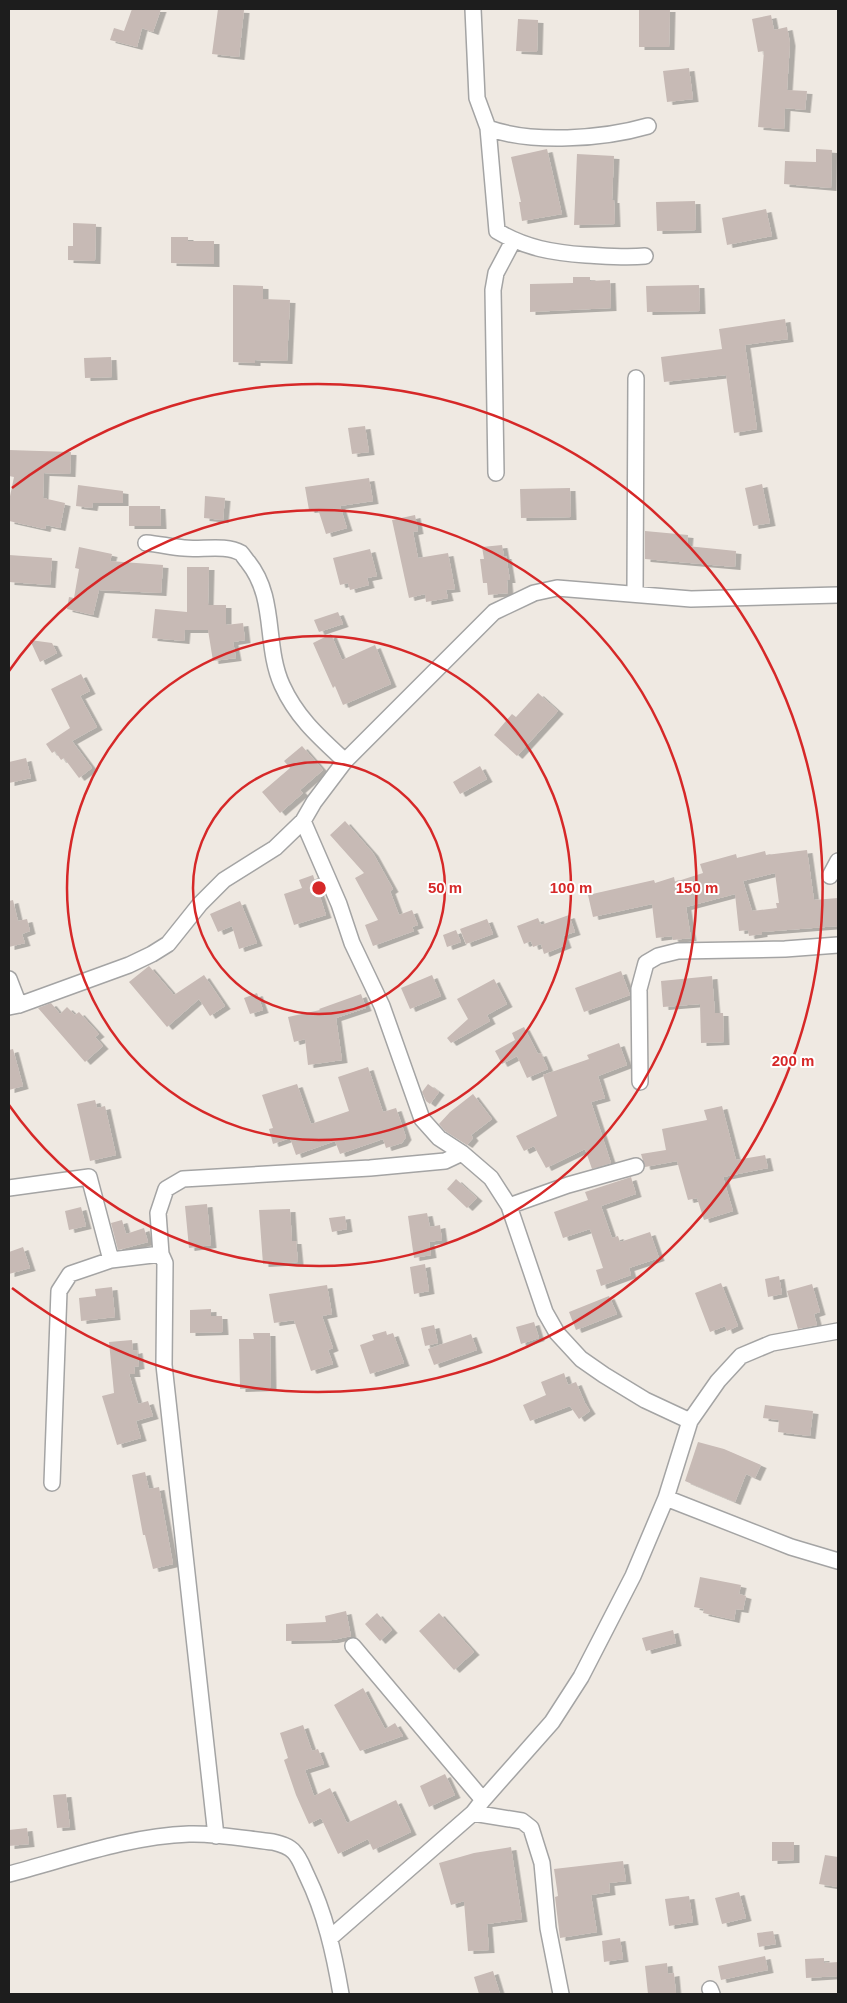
<svg xmlns="http://www.w3.org/2000/svg" width="847" height="2003" viewBox="0 0 847 2003" font-family="Helvetica,sans-serif">
  <style>
    .building { fill: #c7bab5; fill-rule: evenodd; filter: url(#shadow) }
    .lines { fill: none; stroke-linecap: round; stroke-linejoin: round }
    .minor-casing { stroke: #a4a4a4; stroke-width: 18 }
    .minor { stroke: #fff; stroke-width: 15 }
    .ring { fill: none; stroke: #d62828; stroke-width: 2.5 }
    .centre { fill: #d62828; stroke: #fff; stroke-width: 2.5 }
    .ring-label { font-size: 15px; text-anchor: middle; font-weight: bold; fill: #d62828; stroke: #fff; stroke-width: 4; stroke-linejoin: round; paint-order: stroke }
  </style>
  <defs>
    <filter id="shadow"><feDropShadow dx="5.5" dy="3" stdDeviation="0" flood-color="#0004"/></filter>
  </defs>
  <rect width="100%" height="100%" fill="#efe9e2"/>
  <path class="building" d="M132,9H161L153,32L142,28L137,47L110,40L114,28L124,31Z
    M218,9L244,10L239,57L212,54Z
    M639,9H670L669,47H639Z
    M771,15L774,30L787,27L790,43L787,90L807,91L805,110L785,108L784,129L758,127L764,51L758,52L752,19Z
    M518,19L538,20L537,52L516,51Z
    M689,68L693,99L667,102L663,71Z
    M547,149L562,214L522,221L519,202H521L511,157Z
    M816,149L832,150L831,188L784,184L785,161L816,162Z
    M577,154L614,156L612,200H614L615,224L574,225Z
    M695,201L696,230L657,231L656,202Z
    M766,209L772,236L727,245L722,218Z
    M73,223L96,224L95,261L68,260V246H73Z
    M171,237H188V241H214V264L171,263Z
    M573,277H590V281L610,280L611,308L530,312V284L573,283Z
    M233,285L263,286V299L290,300L287,361L255,360V363L233,362Z
    M699,285L700,311L647,312L646,286Z
    M785,319L788,339L745,345L757,429L734,433L726,375L664,382L661,357L722,349L719,329Z
    M111,357L112,377L85,378L84,358Z
    M365,426L369,452L352,454L348,428Z
    M9,450L71,452L70,474L44,473L43,498L65,503L60,528L46,525L45,529L9,521V501L14,477L9,476Z
    M369,478L373,501L340,506L347,528L326,534L318,509L309,510L305,487Z
    M762,484L770,523L753,526L745,488Z
    M78,485L123,491V503H93L92,508L76,506Z
    M570,488L571,517L521,518L520,489Z
    M205,496L225,498L223,520L204,518Z
    M129,506H160L161,526H129Z
    M415,515L418,531L413,532L418,558L448,553L455,589L446,590L448,598L426,602L425,594L409,598L392,520Z
    M645,531L688,535L687,546L736,551L735,567L645,559Z
    M502,545L504,556H506L510,580H507L508,593L488,595L487,583H483L480,559H484L482,547Z
    M79,547L112,554L110,561L163,565L161,593L99,590L93,615L67,609L69,597L74,598L79,569L75,568Z
    M370,549L377,576L367,578L369,585L350,590L348,583L340,585L333,558Z
    M9,555L52,558L50,585L9,582Z
    M187,567H209L208,605H226V625L243,623L245,640L233,642L236,658L213,661L208,630H185L184,641L152,638L155,609L187,612Z
    M338,612L343,624L319,632L314,620Z
    M331,634L342,660L375,645L391,684L343,705L335,686L333,688L313,643Z
    M30,640L52,643L57,653L40,662Z
    M81,674L90,691L80,696L97,727L72,741L92,768L79,778L64,758L61,760L55,751L52,753L46,744L70,728L51,689Z
    M538,693L558,711L517,756L494,735L512,714L516,717Z
    M302,746L323,770L300,790L303,793L280,813L262,792L290,768L284,761Z
    M26,758L31,778L9,783V762Z
    M480,766L487,779L460,794L453,782Z
    M345,821L373,853L393,889L390,891L399,915L412,910L418,925L412,927L414,931L373,946L365,925L378,920L355,878L364,873L330,835Z
    M807,850L814,900L838,898V926L762,932V934L749,936L748,930L739,931L735,894L686,907L691,938L673,940L672,936L656,938L652,904L593,917L588,895L654,880L655,883L674,877L675,882L703,873L700,864L736,854L737,858L765,851L766,855ZM775,873L779,903H776L777,908L752,911L743,881Z
    M313,875L326,915L294,925L284,894L302,888L299,880Z
    M13,900L18,921L27,919L30,931L22,934L25,943L9,947V901Z
    M240,901L257,943L239,949L232,926L218,932L210,914Z
    M569,915L575,932L563,936L566,945L544,954L541,944L533,947L531,941L524,944L517,926L538,918L541,925Z
    M487,919L493,934L466,944L460,929Z
    M456,930L461,942L447,947L443,935Z
    M149,966L174,995L204,975L225,1006L210,1016L199,999L167,1027L129,982Z
    M621,971L630,995L584,1012L575,988Z
    M432,975L441,996L410,1009L401,988Z
    M712,976L715,1013H723L724,1042L701,1043L700,1004L663,1007L661,981Z
    M494,979L507,1004L487,1015L490,1021L451,1043L447,1038L468,1019L457,999Z
    M257,993L263,1010L250,1014L244,998Z
    M361,994L366,1008L336,1018L342,1060L308,1065L305,1039L294,1042L288,1017L320,1010L319,1009Z
    M51,1003L60,1014L67,1007L75,1015L79,1012L99,1034L95,1037L103,1046L85,1062L38,1008Z
    M524,1027L538,1054L541,1053L548,1069L527,1078L517,1056L502,1064L495,1051L515,1040L512,1033Z
    M619,1043L627,1065L598,1076L605,1098L591,1102L611,1163L592,1169L585,1149L546,1168L534,1146L524,1151L516,1136L557,1116L543,1075L589,1059L587,1055Z
    M13,1049L23,1086L9,1090V1050Z
    M368,1067L383,1112L396,1108L406,1137L402,1143L386,1148L383,1139L340,1154L335,1141L296,1155L290,1138L273,1144L269,1129L273,1128L262,1095L297,1084L311,1124L349,1111L338,1077Z
    M428,1084L439,1092L430,1104L426,1101L422,1092Z
    M473,1094L492,1119L471,1135L473,1138L467,1145L445,1131L439,1124L450,1112Z
    M95,1100L97,1108L105,1106L116,1155L90,1161L77,1104Z
    M722,1106L736,1160L765,1155L768,1168L723,1177L733,1211L704,1220L697,1198L688,1200L677,1161L645,1167L641,1154L666,1150L662,1129L707,1120L704,1110Z
    M631,1177L636,1194L601,1206L612,1238L618,1236L620,1242L650,1232L659,1258L629,1268L631,1275L601,1286L596,1270L603,1268L590,1229L563,1238L554,1212L588,1200L585,1192Z
    M456,1179L477,1198L467,1208L447,1189Z
    M207,1204L211,1245L189,1248L185,1206Z
    M81,1207L86,1226L69,1230L65,1211Z
    M290,1209L292,1241H296L298,1262L263,1264L259,1210Z
    M427,1213L430,1227L440,1225L442,1240L429,1242L431,1255L414,1258L408,1216Z
    M345,1216L347,1229L332,1232L329,1218Z
    M122,1220L126,1234L144,1228L148,1242L118,1250L111,1223Z
    M23,1247L30,1268L9,1274V1252Z
    M425,1264L429,1291L414,1294L410,1267Z
    M779,1276L782,1294L768,1297L765,1279Z
    M721,1283L738,1326L727,1331L725,1326L710,1332L695,1293Z
    M812,1284L820,1312L814,1314L817,1325L798,1329L787,1291Z
    M327,1285L332,1314L322,1316L333,1348L328,1350L333,1364L311,1371L294,1320L274,1323L269,1294Z
    M112,1287L115,1317L81,1321L79,1298L96,1296L95,1289Z
    M609,1296L617,1314L576,1330L569,1312Z
    M211,1309V1316H222L223,1332L190,1333V1310Z
    M534,1322L539,1338L521,1344L516,1327Z
    M434,1325L438,1343L425,1346L421,1328Z
    M386,1331L387,1335L393,1333L404,1363L370,1374L360,1345L374,1340L372,1335Z
    M253,1333H270L271,1388L240,1389L239,1339H254Z
    M471,1334L477,1350L434,1365L428,1349Z
    M132,1340L133,1351L137,1350L139,1366L134,1367L135,1374H129L138,1404L148,1401L153,1416L136,1421L141,1438L117,1445L102,1396L114,1393L109,1342Z
    M564,1373L568,1385L576,1382L585,1403L590,1411L579,1419L570,1406L530,1421L523,1405L546,1395L541,1382Z
    M765,1405L813,1411L810,1436L778,1432L779,1420L763,1418Z
    M698,1442L724,1449L761,1465L755,1478L746,1474L735,1502L685,1481Z
    M145,1472L149,1489L159,1487L173,1564L153,1569L145,1535H143L132,1475Z
    M700,1577L741,1585L739,1594L746,1596L743,1610L736,1609L734,1620L703,1613L704,1609L694,1607Z
    M346,1611L351,1636L333,1640L286,1641V1624L326,1622L325,1616Z
    M377,1613L392,1630L380,1641L365,1624Z
    M439,1613L474,1652L454,1670L419,1631Z
    M673,1630L676,1643L646,1651L642,1638Z
    M363,1688L385,1729L395,1723L403,1736L360,1751L334,1705Z
    M303,1725L312,1751L318,1749L324,1764L305,1770L314,1796L330,1788L347,1823L396,1800L411,1832L373,1850L368,1839L338,1854L321,1818L309,1824L296,1795L284,1760L288,1758L280,1733Z
    M445,1774L455,1795L429,1807L420,1786Z
    M66,1794L70,1827L57,1828L53,1795Z
    M27,1828L29,1844L9,1846V1830Z
    M772,1842H794V1860L772,1861Z
    M511,1847L522,1919L487,1924L489,1950L468,1951L464,1901L451,1905L439,1863L474,1853Z
    M825,1855L838,1857V1887L819,1884Z
    M623,1861L626,1881L609,1883L610,1892L591,1895L597,1932L560,1938L555,1897L558,1896L554,1869Z
    M739,1892L746,1918L722,1924L715,1898Z
    M689,1896L693,1922L669,1926L665,1899Z
    M773,1931L776,1944L759,1947L757,1933Z
    M620,1938L623,1959L604,1962L602,1941Z
    M765,1956L768,1970L721,1980L718,1966Z
    M824,1958V1963L838,1962V1976L806,1978L805,1959Z
    M667,1963L668,1974L674,1973L676,1994H648L645,1966Z
    M493,1971L500,1994H479L474,1977Z"/>
  <g class="lines">
    <defs>
      <path id="minor" d="M473,9L477,98L488,128C532,144 603,139 648,126
        M488,128L497,231C525,248 554,253 586,255C606,256 625,258 645,256
        M496,473L493,290L496,273L513,241
        M146,543C159,544 171,547 184,548C201,550 226,544 241,553C243,555 246,560 248,562C277,598 264,645 282,685C297,718 319,737 345,761
        M635,594L636,378
        M303,821L339,904L352,943L382,1006L422,1119L439,1138L462,1153L491,1178L509,1206L545,1312L557,1333L581,1359L604,1375L645,1400L690,1421
        M830,876L838,861
        M9,979L19,1005
        M9,1007L19,1005L129,965L152,954L168,944L200,904L224,880L275,848L303,821L314,802L345,761L494,612L534,593L557,588L691,599L838,595
        M640,1082L639,989L646,963L658,956L678,951L785,949L838,945
        M9,1188L89,1177L111,1260L161,1254L165,1263L164,1365L216,1836
        M509,1206L568,1185L636,1166
        M161,1254L158,1213L166,1189L183,1179L370,1168L445,1161L462,1153
        M52,1483L59,1291L70,1274L111,1260
        M666,1498L791,1547L838,1561
        M353,1646L483,1800
        M473,1813L522,1821L531,1828L542,1863L548,1928L561,1994
        M9,1874C67,1859 128,1836 189,1834C216,1833 246,1839 273,1842C281,1844 289,1846 294,1852C300,1858 303,1868 307,1876C325,1913 334,1953 341,1994
        M330,1938L473,1813L483,1800L552,1722L581,1677L633,1576L666,1498L690,1421L718,1381L741,1356L772,1343L838,1331
        M710,1989L712,1994"/>
    </defs>
    <use href="#minor" class="minor-casing"/>
    <use href="#minor" class="minor"/>
  </g>
  <g class="ring">
    <circle cx="319" cy="888" r="126"/>
    <circle cx="319" cy="888" r="252"/>
    <path d="M9 671A378 378 0 1 1 9 1105"/>
    <path d="M12 488A504 504 0 1 1 12 1288"/>
  </g>
  <circle cx="319" cy="888" r="8" class="centre"/>
  <g class="ring-label">
    <text x="445" y="893">50 m</text>
    <text x="571" y="893">100 m</text>
    <text x="697" y="893">150 m</text>
    <text x="793" y="1066">200 m</text>
  </g>
  <rect width="847" height="2003" fill="none" stroke="#1d1d1d" stroke-width="20"/>
</svg>
